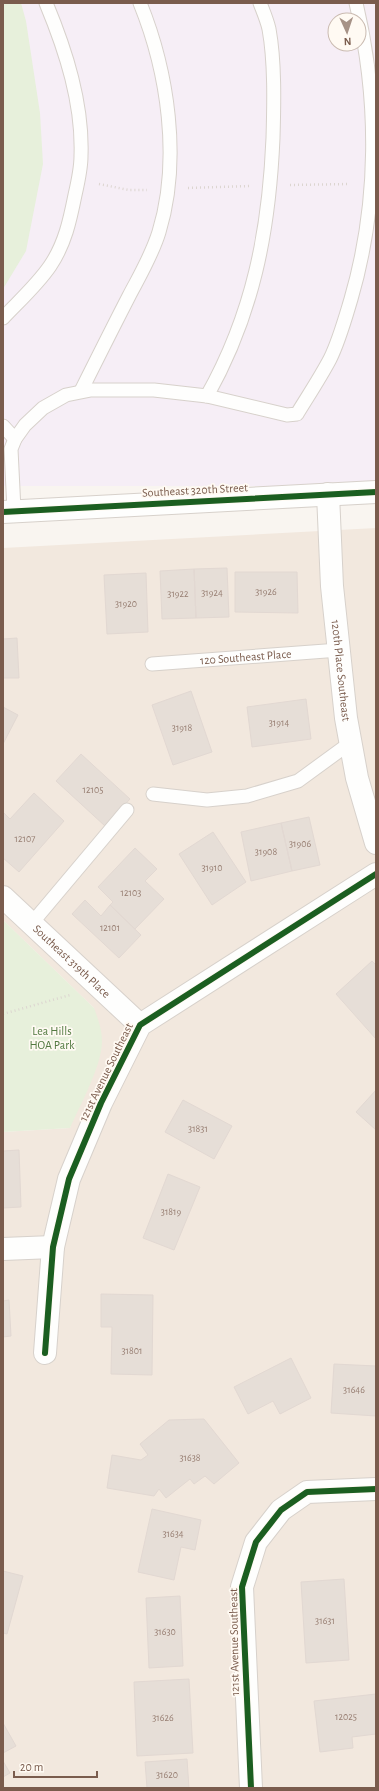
<svg xmlns="http://www.w3.org/2000/svg" width="379" height="1791" viewBox="0 0 379 1791" font-family="'Alegreya Sans',sans-serif">
  <style>
    .residential { fill: #f2e8de }
    .education { fill: #f6eef6; fill-rule: evenodd }
    .green { fill: #e7f0db }
    .building { fill: #e6ded7; stroke: #e2d8d2 }
    .lines { fill: none; stroke-linecap: round; stroke-linejoin: round }
    .service-casing { stroke: #d7d1cb; stroke-width: 15 }
    .minor-casing { stroke: #d7d1cb; stroke-width: 24 }
    .tertiary-casing { stroke: #d7d1cb; stroke-width: 24 }
    .path { stroke: #dcd5d0; stroke-width: 2.5; stroke-dasharray: 1 3; stroke-linecap: butt }
    .service { stroke: #fefefd; stroke-width: 13 }
    .minor { stroke: #fefefd; stroke-width: 22 }
    .tertiary { stroke: #fefefd; stroke-width: 22 }
    .cycleway-casing { stroke: #fffaf3; stroke-width: 8 }
    .cycleway { stroke: #1b5e20; stroke-width: 6 }
    .labels { text-anchor: middle; dominant-baseline: central; stroke-width: 3.5; stroke-linejoin: round; paint-order: stroke }
    .number-label { font-size: 10px; fill: #977e72 }
    .street-label { font-size: 12px; fill: #7a5c4d; stroke: #fffaf3 }
    .park-label { font-size: 12px; fill: #537a41; stroke: #fffaf3 }
  </style>
  <rect width="100%" height="100%" fill="#f9f5f0"/>
  <path class="residential" d="M376,528V1788H3V1132L70,1128L94,1008L3,920V548Z"/>
  <path class="education" d="M3,3H376V486H3ZM335,20H359V44H335Z"/>
  <path class="green" d="M3,3H21L26,21L40,113L43,164L26,251L3,289Z
    M3,920L94,1008C98,1019 102,1029 102,1041C102,1066 80,1105 70,1128L3,1132Z"/>
  <path class="building" d="M227,568L229,617L196,618L194,569Z
    M194,569L196,618L162,619L160,571Z
    M235,572H297L298,613L235,612Z
    M146,573L148,632L107,634L104,575Z
    M17,638L19,678H3V639Z
    M191,691L212,752L173,765L152,705Z
    M306,699L311,739L252,747L247,707Z
    M3,707L18,715L3,744Z
    M81,754L130,799L105,826L56,781Z
    M34,793L64,821L19,872L3,858V812L10,819Z
    M309,817L320,865L292,871L281,823Z
    M281,823L292,871L251,881L241,832Z
    M213,832L246,882L212,905L179,854Z
    M135,848L157,869L145,881L164,899L135,929L110,905L113,902L98,887Z
    M85,900L101,916L110,905L141,935L119,958L72,914Z
    M372,961L376,965V1039L336,994Z
    M376,1090V1130L356,1112Z
    M183,1100L232,1126L214,1159L165,1132Z
    M19,1150L21,1207L3,1208V1151Z
    M168,1174L200,1187L174,1250L143,1238Z
    M101,1294L153,1295L152,1375L111,1374L112,1327H101Z
    M9,1300L11,1336L3,1337V1301Z
    M291,1358L311,1398L280,1414L273,1401L248,1414L234,1387Z
    M334,1364L376,1366V1416L331,1413Z
    M204,1419L239,1463L214,1484L205,1476L194,1484L190,1479L166,1498L159,1489L154,1496L107,1488L112,1455L141,1460L148,1455L140,1444L169,1420Z
    M152,1509L201,1520L195,1550L181,1547L174,1580L138,1572Z
    M3,1571L23,1576L7,1634L3,1633Z
    M344,1579L349,1660L306,1663L301,1582Z
    M180,1596L183,1666L149,1668L146,1598Z
    M189,1679L193,1753L137,1756L134,1682Z
    M376,1694V1734L352,1737L353,1748L320,1752L314,1701Z
    M3,1723L16,1746L3,1753Z
    M187,1759L189,1788H147L145,1762Z
    M3,1761L10,1773L3,1777Z"/>
  <g class="lines">
    <defs>
      <g id="service">
        <path d="M3,318C19,301 37,285 50,266C65,244 70,220 75,195C78,182 81,169 81,156C83,104 66,51 46,3"/>
        <path d="M81,391C97,359 113,327 129,296C140,275 152,255 159,232C181,160 168,72 140,3"/>
        <path d="M207,396C253,314 269,232 273,138C274,104 275,62 269,29C267,20 263,11 260,3"/>
        <path d="M3,426L15,439"/>
        <path d="M14,510L11,449L15,439L25,425L43,408L66,395L91,390H154L207,396L287,415L297,414C308,396 320,378 330,359C339,341 345,319 351,299C379,203 379,100 356,3"/>
        <path id="s1" d="M152,664L339,650"/>
        <path d="M153,794L207,800L247,796L298,781L350,743"/>
        <path d="M32,923L127,810"/>
      </g>
      <g id="minor">
        <path id="s2" d="M328,494L332,586L346,718L357,778L376,843"/>
        <path id="s3" d="M3,897L140,1025"/>
        <path d="M3,1249L53,1247"/>
        <path d="M45,1353L53,1247L69,1179L101,1103L140,1025L376,874"/>
        <path d="M251,1788L242,1587L256,1542L281,1510L307,1492L376,1489"/>
      </g>
      <path id="tertiary" d="M3,512L376,492"/>
    </defs>
    <use href="#service" class="service-casing"/>
    <use href="#minor" class="minor-casing"/>
    <use href="#tertiary" class="tertiary-casing"/>
    <path class="path" d="M99,184L129,190H147
      M290,185L350,184
      M188,188L249,186
      M3,1014L70,995"/>
    <use href="#service" class="service"/>
    <use href="#minor" class="minor"/>
    <use href="#tertiary" class="tertiary"/>
    <defs>
      <path id="cycleway" d="M3,512L376,492
        M45,1353L53,1247L69,1179L101,1103L140,1025L376,874
        M251,1788L242,1587L256,1542L281,1510L307,1492L376,1489"/>
    </defs>
    <use href="#cycleway" class="cycleway-casing"/>
    <use href="#cycleway" class="cycleway"/>
  </g>
  <g class="labels">
    <g class="number-label">
      <text x="266" y="592">31926</text>
      <text x="212" y="593">31924</text>
      <text x="178" y="594">31922</text>
      <text x="126" y="604">31920</text>
      <text x="279" y="723">31914</text>
      <text x="182" y="728">31918</text>
      <text x="93" y="790">12105</text>
      <text x="25" y="839">12107</text>
      <text x="300" y="844">31906</text>
      <text x="266" y="852">31908</text>
      <text x="212" y="868">31910</text>
      <text x="131" y="893">12103</text>
      <text x="110" y="928">12101</text>
      <text x="198" y="1129">31831</text>
      <text x="171" y="1212">31819</text>
      <text x="132" y="1351">31801</text>
      <text x="354" y="1390">31646</text>
      <text x="190" y="1458">31638</text>
      <text x="173" y="1534">31634</text>
      <text x="325" y="1621">31631</text>
      <text x="165" y="1632">31630</text>
      <text x="346" y="1717">12025</text>
      <text x="163" y="1718">31626</text>
      <text x="167" y="1775">31620</text>
    </g>
    <g class="street-label">
      <text transform="translate(195 490) rotate(-3)">Southeast 320th Street</text>
      <text stroke="none"><textPath href="#s1" startOffset="94">120 Southeast Place</textPath></text>
      <text stroke="none"><textPath href="#s2" startOffset="177">120th Place Southeast</textPath></text>
      <text stroke="none"><textPath href="#s3" startOffset="94">Southeast 319th Place</textPath></text>
      <text transform="translate(106 1072) rotate(-64)">121st Avenue Southeast</text>
      <text transform="translate(234 1642) rotate(-91)">121st Avenue Southeast</text>
    </g>
    <g class="park-label">
      <text x="52" y="1031">Lea Hills<tspan x="52" dy="14">HOA Park</tspan></text>
    </g>
  </g>
  <rect width="379" height="1791" fill="none" stroke="#7a5c4d" stroke-width="8"/>
  <g transform="translate(347 32) rotate(177)"><circle r="19" fill="#fffaf3" stroke="#cabbb1"/>
  <path d="M0-3L7 15L0 10L-7 15Z" fill="#a69286"/>
  <text y="-6" font-size="11" font-weight="bold" text-anchor="middle" fill="#7a5c4d">N</text>
  </g>
  <path d="M14 1771v6h83v-6" fill="none" stroke="#7a5c4d" stroke-width="2"/>
  <text x="20" y="1771" font-size="12" fill="#7a5c4d" stroke="#fffaf3" stroke-width="3" paint-order="stroke">20 m</text>
</svg>
